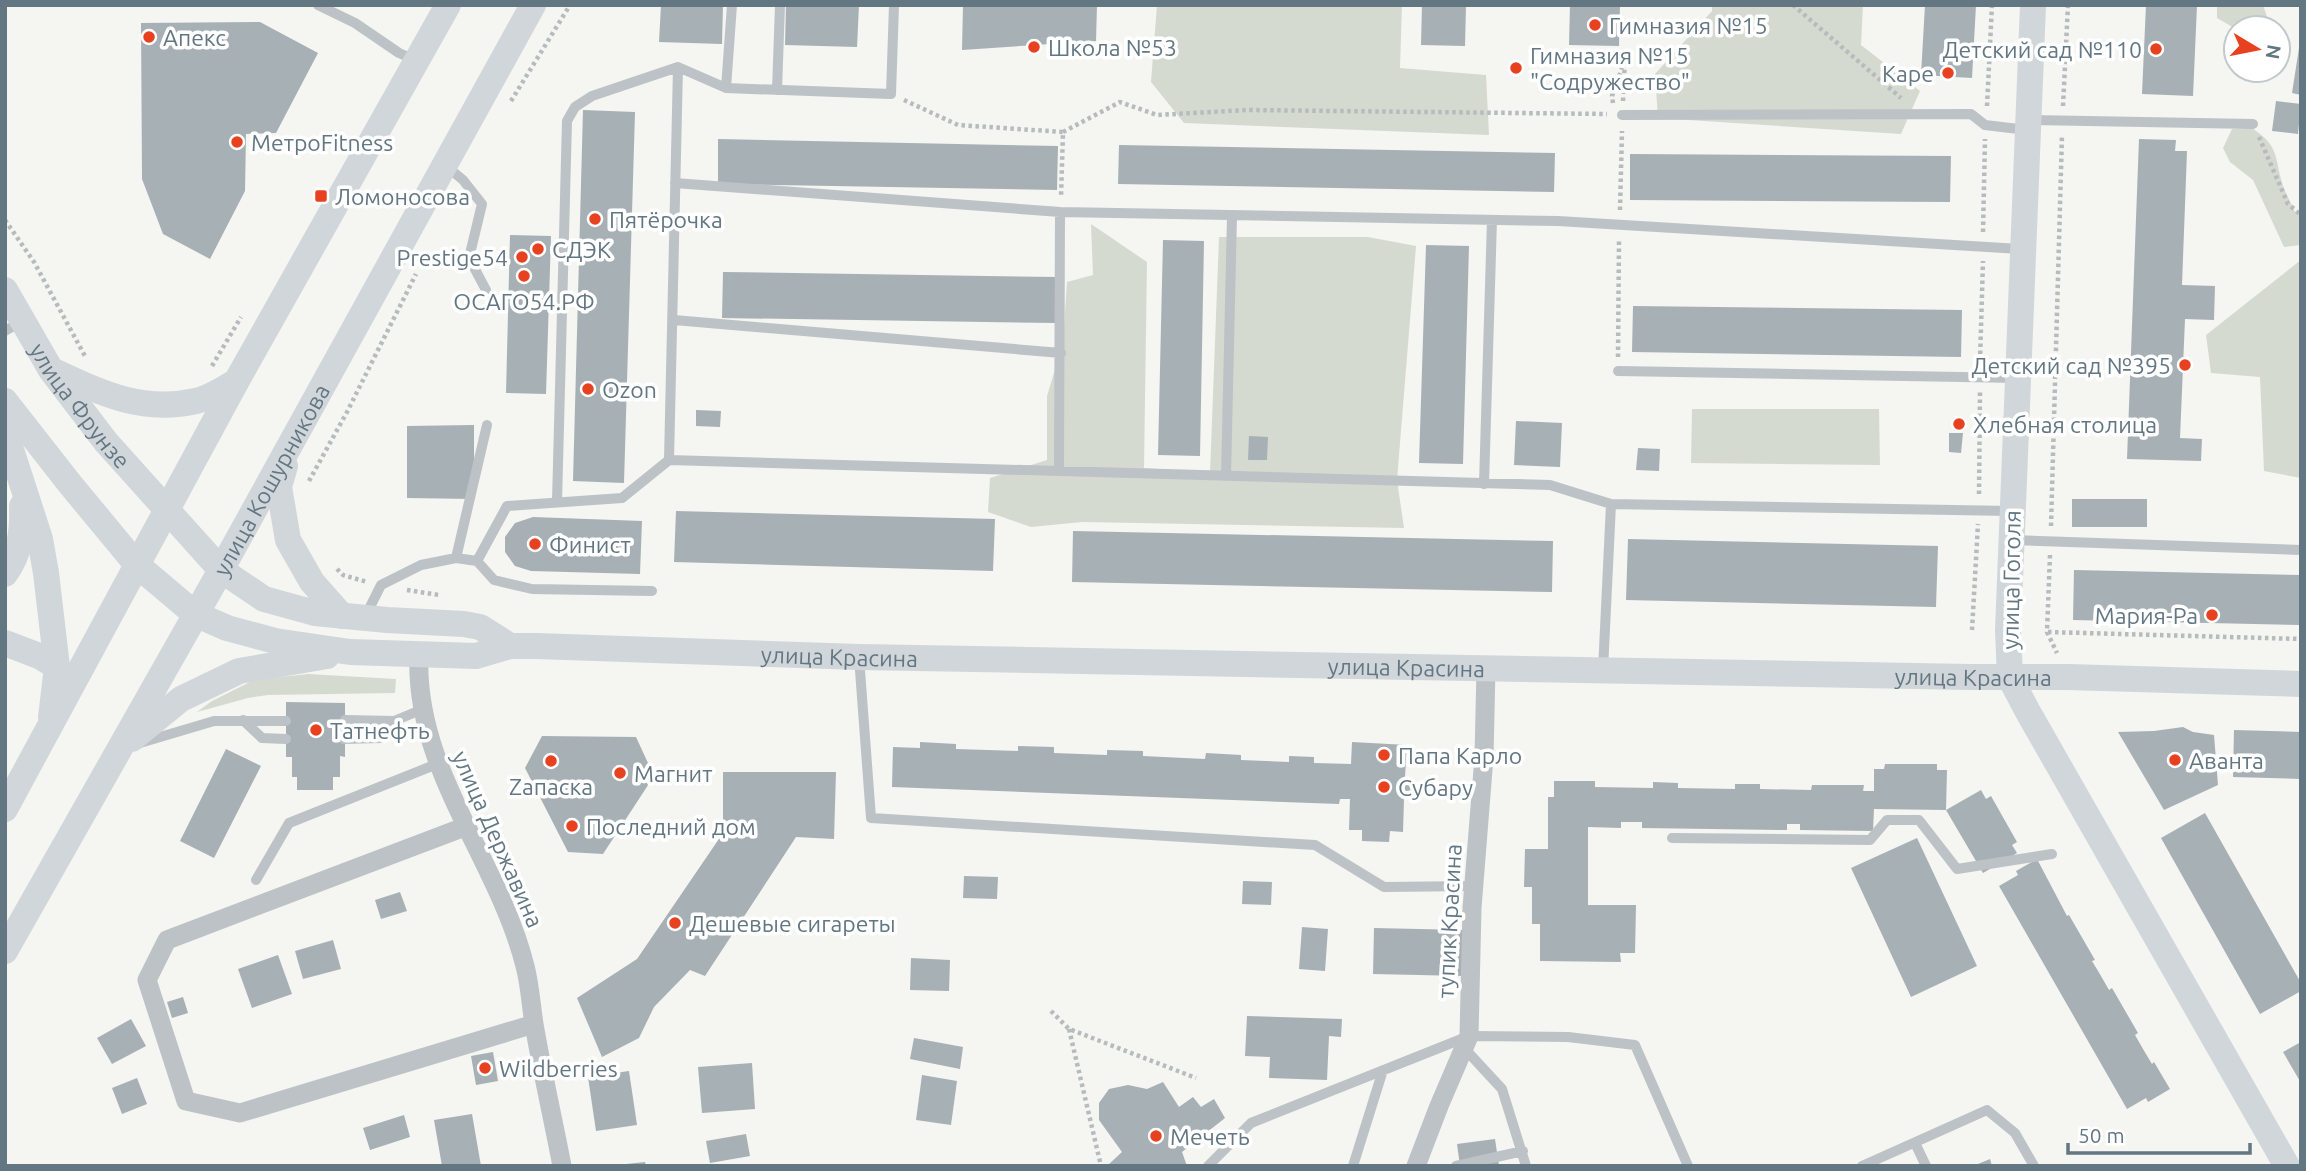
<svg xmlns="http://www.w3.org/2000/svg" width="2306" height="1171" viewBox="0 0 2306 1171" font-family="Ubuntu,sans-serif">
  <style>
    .green { fill: #d5dad0 }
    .building { fill: #a7b0b5 }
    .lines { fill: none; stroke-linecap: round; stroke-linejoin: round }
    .path { stroke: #b7bbbd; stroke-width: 4.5; stroke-dasharray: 3.5 3.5; stroke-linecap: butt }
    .lane { stroke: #bdc2c6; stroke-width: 10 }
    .street { stroke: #bdc2c6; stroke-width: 19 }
    .secondary { stroke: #d1d6da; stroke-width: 26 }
    .poi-dot { fill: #e8411f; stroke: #fff; stroke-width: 2.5 }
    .labels { text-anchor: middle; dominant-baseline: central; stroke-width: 7; stroke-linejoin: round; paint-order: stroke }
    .poi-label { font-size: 23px; fill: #637783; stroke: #fff; text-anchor: start }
    .street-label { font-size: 23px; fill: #637783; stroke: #fff }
  </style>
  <rect width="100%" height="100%" fill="#f5f5f1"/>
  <path class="green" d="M1157,5H1402L1400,68L1486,75L1489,135L1184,123L1151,82Z
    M1712,5H1863L1861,45L1920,91L1901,134L1658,118L1655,74L1712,11Z
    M2217,5H2263L2271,28L2236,29L2217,18Z
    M2252,128C2280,147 2274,156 2283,186C2286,194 2291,203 2295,212L2301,213V245L2284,247L2253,180L2230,162L2223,148L2232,129Z
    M1091,224L1147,262L1144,468L1210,473L1219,237H1368L1416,246L1397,480L1404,528L1082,522L1031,527L988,512L990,478L1047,460V396L1063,343L1067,282L1093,275Z
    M2301,260V478L2264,471L2260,377L2211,373L2206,335Z
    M1692,409H1879L1880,465L1691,463Z
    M308,674L396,679L395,693L268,695L248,698L197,712L212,701L254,680Z"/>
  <path class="building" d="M661,5H723L722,44L659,42Z
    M786,5H859L857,47L785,45Z
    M963,5H1097L1096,41L962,50Z
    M1422,5H1466L1465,46L1421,45Z
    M1570,5H1620L1619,46L1569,45Z
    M1925,5H1976L1972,78L1921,75Z
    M2146,5H2197L2193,96L2142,94Z
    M260,22L318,53L276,133L246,134L245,191L210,259L163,234L142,179L141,23Z
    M2299,48H2301V95L2292,93Z
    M2276,101L2301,104L2298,134L2272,131Z
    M583,110L635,112L624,483L573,481Z
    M718,139L1058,146L1057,190L718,184Z
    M2139,139L2176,140L2175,151H2187L2182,285L2215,286L2214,320L2185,319L2180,438L2202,439L2201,461L2127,459Z
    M1119,145L1555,153L1554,192L1118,184Z
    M1630,154L1951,156L1950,202L1630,200Z
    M510,235L551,236L546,394L506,393Z
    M1163,240L1204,241L1200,456L1158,455Z
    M1426,245L1469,246L1463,464L1419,463Z
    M723,272L1057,277L1056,323L722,318Z
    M1633,306L1962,310L1961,357L1632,352Z
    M696,410L721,411L720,427L696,426Z
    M1516,421L1562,423L1560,467L1514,465Z
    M474,425V499L407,498V426Z
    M1949,433H1963L1961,453L1949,452Z
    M1249,436L1268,437L1267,460H1248Z
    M1638,448L1660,449L1659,471L1636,470Z
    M2072,499H2147V527H2072Z
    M676,511L995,519L993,571L674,562Z
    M533,517L642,521L640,574L531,571L515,566L505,552V537L515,523Z
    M1073,531L1553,541L1552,592L1072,582Z
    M1628,539L1938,546L1936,607L1626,600Z
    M2074,570L2301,575V625L2073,620Z
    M286,702L345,703V757L340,756V777H333V790H297V777H292V757H286Z
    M2183,727L2193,732L2214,735L2218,785L2164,810L2118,732L2154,731Z
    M2234,730L2301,732V779L2233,777Z
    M542,736L636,737L654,776L603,854L568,852L525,768Z
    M920,742L956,744V749L1018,751V746L1054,747V753L1107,755V750L1143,751V756L1205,759L1206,753L1241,755V760L1289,762V756L1314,757V763L1351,764L1352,742L1407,745L1405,777L1416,789L1404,799L1403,832L1390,831L1389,842L1362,841V830H1349L1350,799H1340L1339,804L892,787L893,747L920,748Z
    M226,749L261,766L214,858L180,841Z
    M1885,764H1937V770H1947L1946,810L1981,790L1986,799L1991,796L2017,842L2012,845L2017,853L1983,873L1946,810L1874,809L1873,831L1800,830V824H1787V830L1642,828V822H1621V828L1588,827V905H1636L1635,953H1620L1621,962L1540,961V924H1532V887H1524L1525,849H1548V797H1554V781H1595V787L1653,788V782L1678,783V788L1735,789V784H1760V789L1811,790L1812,785H1864L1863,791H1874V769H1884Z
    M723,772H836L834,839L796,837L705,976L690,970L654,1007L639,1038L602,1057L577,998L637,959L723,833Z
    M2205,813L2301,983V991L2260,1014L2161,838Z
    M1917,838L1977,966L1911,997L1851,868Z
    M2037,859L2067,916L2069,915L2095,960L2092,961L2101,976L2109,990L2112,988L2138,1033L2135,1035L2143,1049L2152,1064L2154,1062L2170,1089L2148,1102L2146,1098L2127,1109L1999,886L2018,875L2016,871Z
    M964,876L998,877L997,899L963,898Z
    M1243,881L1272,882L1271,905L1242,904Z
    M400,892L407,911L381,919L375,900Z
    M1302,927L1328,929L1325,971L1299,969Z
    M1374,928L1464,930V976L1373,974Z
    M333,940L341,969L303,979L295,951Z
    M278,955L292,994L252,1008L238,969Z
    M911,958L950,960L949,991L910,990Z
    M183,997L188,1013L172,1018L167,1002Z
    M1247,1016L1342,1019L1341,1037L1329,1036L1327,1080L1269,1078L1270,1057L1245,1056Z
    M131,1019L146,1046L112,1064L97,1038Z
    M914,1038L963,1047L960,1069L910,1059Z
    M2301,1042V1083L2283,1052Z
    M493,1052L498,1081L476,1085L471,1056Z
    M752,1063L755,1109L702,1113L698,1067Z
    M629,1071L637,1125L596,1131L588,1077Z
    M922,1075L957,1081L951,1125L916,1120Z
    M137,1078L147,1104L122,1114L112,1088Z
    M1163,1082L1179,1107L1193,1097L1201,1107L1214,1099L1225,1118L1182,1152L1187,1166H1110L1109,1164L1122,1152L1099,1120V1103L1109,1089L1128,1085L1147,1089Z
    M472,1114L481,1166H442L434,1120Z
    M404,1115L410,1137L370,1150L363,1128Z
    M746,1134L750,1156L710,1163L706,1141Z
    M1495,1139L1499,1166H1460L1457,1144Z
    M1990,1159L1992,1166H1973Z
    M645,1162L646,1166H626V1164Z"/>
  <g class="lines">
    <path class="path" d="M1793,5L1901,98
      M904,100L958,125L1063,132L1061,197
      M511,101L570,5
      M1623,101L1625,57
      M1613,103L1612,96L1622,68
      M1987,106L1992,5
      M2063,106L2068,5
      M1063,132L1120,102L1157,115L1247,110L1607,114
      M2259,137L2288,204L2301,215
      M1620,210L1622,131
      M5,220L34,262L86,358
      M1983,232L1985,139
      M1618,357L1619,240
      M1980,361L1983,261
      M212,366L241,317
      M309,481L347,412L416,274
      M1979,494L1980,391
      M2051,526L2062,135
      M2050,555L2047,632L2057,653
      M337,569L343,575L367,582
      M407,590L439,595
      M1972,630L1978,524
      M2048,632L2301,639
      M1051,1011L1069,1029L1196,1078
      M1069,1029L1101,1166"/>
    <path class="lane" d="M318,5L355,23L399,53L415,60
      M678,67L669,460L1550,485L1611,504L2011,511
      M726,88L732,5
      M777,90L780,5
      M1622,115L1971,114L1985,125L2027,130
      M2029,120L2253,124
      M445,165L463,180L482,204L469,258L486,290
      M675,183L1060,212L1558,221L2020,249
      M674,320L1061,353
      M5,331L22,321
      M1618,371L2017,378
      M1059,471L1060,212
      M1226,476L1232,216
      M1484,484L1492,220
      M557,502L567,121L575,107L592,96L678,67L726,88L891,94L894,5
      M2013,540L2301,550
      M456,558L487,425
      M477,561L494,580L532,589L652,591
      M365,617L381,585L421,565L456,558L477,561L507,506L622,498L669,460
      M859,657L871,818L1315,845L1384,887L1474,886
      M1603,670L1611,504
      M243,720L262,738L286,739
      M345,720L394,721L423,709
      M344,739L380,738L394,721
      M140,743L214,721H286
      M1672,838L1870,840L1887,820H1919L1957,869L2052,854
      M256,880L289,823L437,764
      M1465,1049L1502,1089L1526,1166
      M1915,1143L1926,1166
      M1208,1166L1251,1123L1469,1036L1568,1037L1635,1045L1688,1166
      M1353,1166L1383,1070
      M1456,1166L1523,1151
      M1862,1166L1987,1110L2015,1133L2034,1166"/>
    <path class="street" d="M419,655C414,769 498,859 525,966C530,985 531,1005 534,1024C542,1071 553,1119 562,1166
      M467,826L167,940L147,980L186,1101L240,1113L534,1024
      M1416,1166L1439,1106L1469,1036L1472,908L1484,757L1486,668"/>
    <g class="secondary">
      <path d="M2033,5L2008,630L2010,678L2028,712L2287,1166"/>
      <path id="s1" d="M5,290L51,370L106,442L221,570L264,599L315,613L387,620L464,624L480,627L510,646"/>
      <path d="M56,372C103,394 143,413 196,401C210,398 224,388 236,382"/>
      <path id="s2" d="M5,401L70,484L137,565L195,614L227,628L275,641L350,652L476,656L510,646H536L859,657L1970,677H2068L2301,684"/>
      <path d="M5,431L40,539L46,573L57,667L51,717"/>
      <path d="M285,466L279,487L288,540L312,582L342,616"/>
      <path d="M5,574C20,553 23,532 22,506"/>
      <path d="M5,643L39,656L57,667"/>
      <path d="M132,739L181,699L239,671L327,656"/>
      <path d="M5,809L236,382L448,5"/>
      <path id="s3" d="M5,951L221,570L533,5"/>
    </g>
  </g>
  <g class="poi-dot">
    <circle cx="1595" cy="25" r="7"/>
    <circle cx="149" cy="37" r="7"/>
    <circle cx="1034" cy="47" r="7"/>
    <circle cx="2156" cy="49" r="7"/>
    <circle cx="1516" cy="68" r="7"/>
    <circle cx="1948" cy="73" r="7"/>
    <circle cx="237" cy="142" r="7"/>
    <rect x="314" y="189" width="14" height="14" rx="3.5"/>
    <circle cx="595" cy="219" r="7"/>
    <circle cx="538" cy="249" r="7"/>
    <circle cx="522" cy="257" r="7"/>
    <circle cx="524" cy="276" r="7"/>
    <circle cx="2185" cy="365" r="7"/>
    <circle cx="588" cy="389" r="7"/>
    <circle cx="1959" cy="424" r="7"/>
    <circle cx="535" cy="544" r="7"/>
    <circle cx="2212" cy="615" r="7"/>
    <circle cx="316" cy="730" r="7"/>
    <circle cx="1384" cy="755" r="7"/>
    <circle cx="2175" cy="760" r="7"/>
    <circle cx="551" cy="761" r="7"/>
    <circle cx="620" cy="773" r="7"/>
    <circle cx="1384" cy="787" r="7"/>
    <circle cx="572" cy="826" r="7"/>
    <circle cx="675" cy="923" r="7"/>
    <circle cx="485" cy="1068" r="7"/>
    <circle cx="1156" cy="1136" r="7"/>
  </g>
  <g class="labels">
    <g class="poi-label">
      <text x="1609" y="25">Гимназия №15</text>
      <text x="163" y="37">Апекс</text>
      <text x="1048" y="47">Школа №53</text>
      <text x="2142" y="49" text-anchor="end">Детский сад №110</text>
      <text x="1530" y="55">Гимназия №15<tspan x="1530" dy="26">"Содружество"</tspan></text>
      <text x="1934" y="73" text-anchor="end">Каре</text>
      <text x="251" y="142">МетроFitness</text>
      <text x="335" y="196">Ломоносова</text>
      <text x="609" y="219">Пятёрочка</text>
      <text x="552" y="249">СДЭК</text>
      <text x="508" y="257" text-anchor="end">Prestige54</text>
      <text x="524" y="301" text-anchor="middle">ОСАГО54.РФ</text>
      <text x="2171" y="365" text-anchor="end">Детский сад №395</text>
      <text x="602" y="389">Ozon</text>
      <text x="1973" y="424">Хлебная столица</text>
      <text x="549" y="544">Финист</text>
      <text x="2198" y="615" text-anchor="end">Мария-Ра</text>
      <text x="330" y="730">Татнефть</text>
      <text x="1398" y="755">Папа Карло</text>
      <text x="2189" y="760">Аванта</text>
      <text x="634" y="773">Магнит</text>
      <text x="551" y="786" text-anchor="middle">Zапаска</text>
      <text x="1398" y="787">Субару</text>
      <text x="586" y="826">Последний дом</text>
      <text x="689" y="923">Дешевые сигареты</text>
      <text x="499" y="1068">Wildberries</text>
      <text x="1170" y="1136">Мечеть</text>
    </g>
    <g class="street-label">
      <text stroke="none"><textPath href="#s1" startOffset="138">улица Фрунзе</textPath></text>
      <text stroke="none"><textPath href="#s3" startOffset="541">улица Кошурникова</textPath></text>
      <text transform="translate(2011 580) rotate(-89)">улица Гоголя</text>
      <text stroke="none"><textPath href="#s2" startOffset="938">улица Красина</textPath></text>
      <text stroke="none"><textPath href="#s2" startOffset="1505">улица Красина</textPath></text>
      <text stroke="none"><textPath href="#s2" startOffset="2072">улица Красина</textPath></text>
      <text transform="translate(498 839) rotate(66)">улица Державина</text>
      <text transform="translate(1449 921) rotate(-87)">тупик Красина</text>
    </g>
  </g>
  <rect width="2306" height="1171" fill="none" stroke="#637783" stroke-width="14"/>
  <g transform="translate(2257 49) rotate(100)"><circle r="33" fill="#ffffff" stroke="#c1c9cd" stroke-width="2"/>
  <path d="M0-5L12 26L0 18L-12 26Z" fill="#e8411f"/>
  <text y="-10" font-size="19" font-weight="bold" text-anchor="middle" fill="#637783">N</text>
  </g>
  <path d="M2068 1143v10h182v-10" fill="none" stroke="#637783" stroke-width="3.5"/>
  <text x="2078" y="1143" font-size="21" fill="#637783" stroke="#ffffff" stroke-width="5" paint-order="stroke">50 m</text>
</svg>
